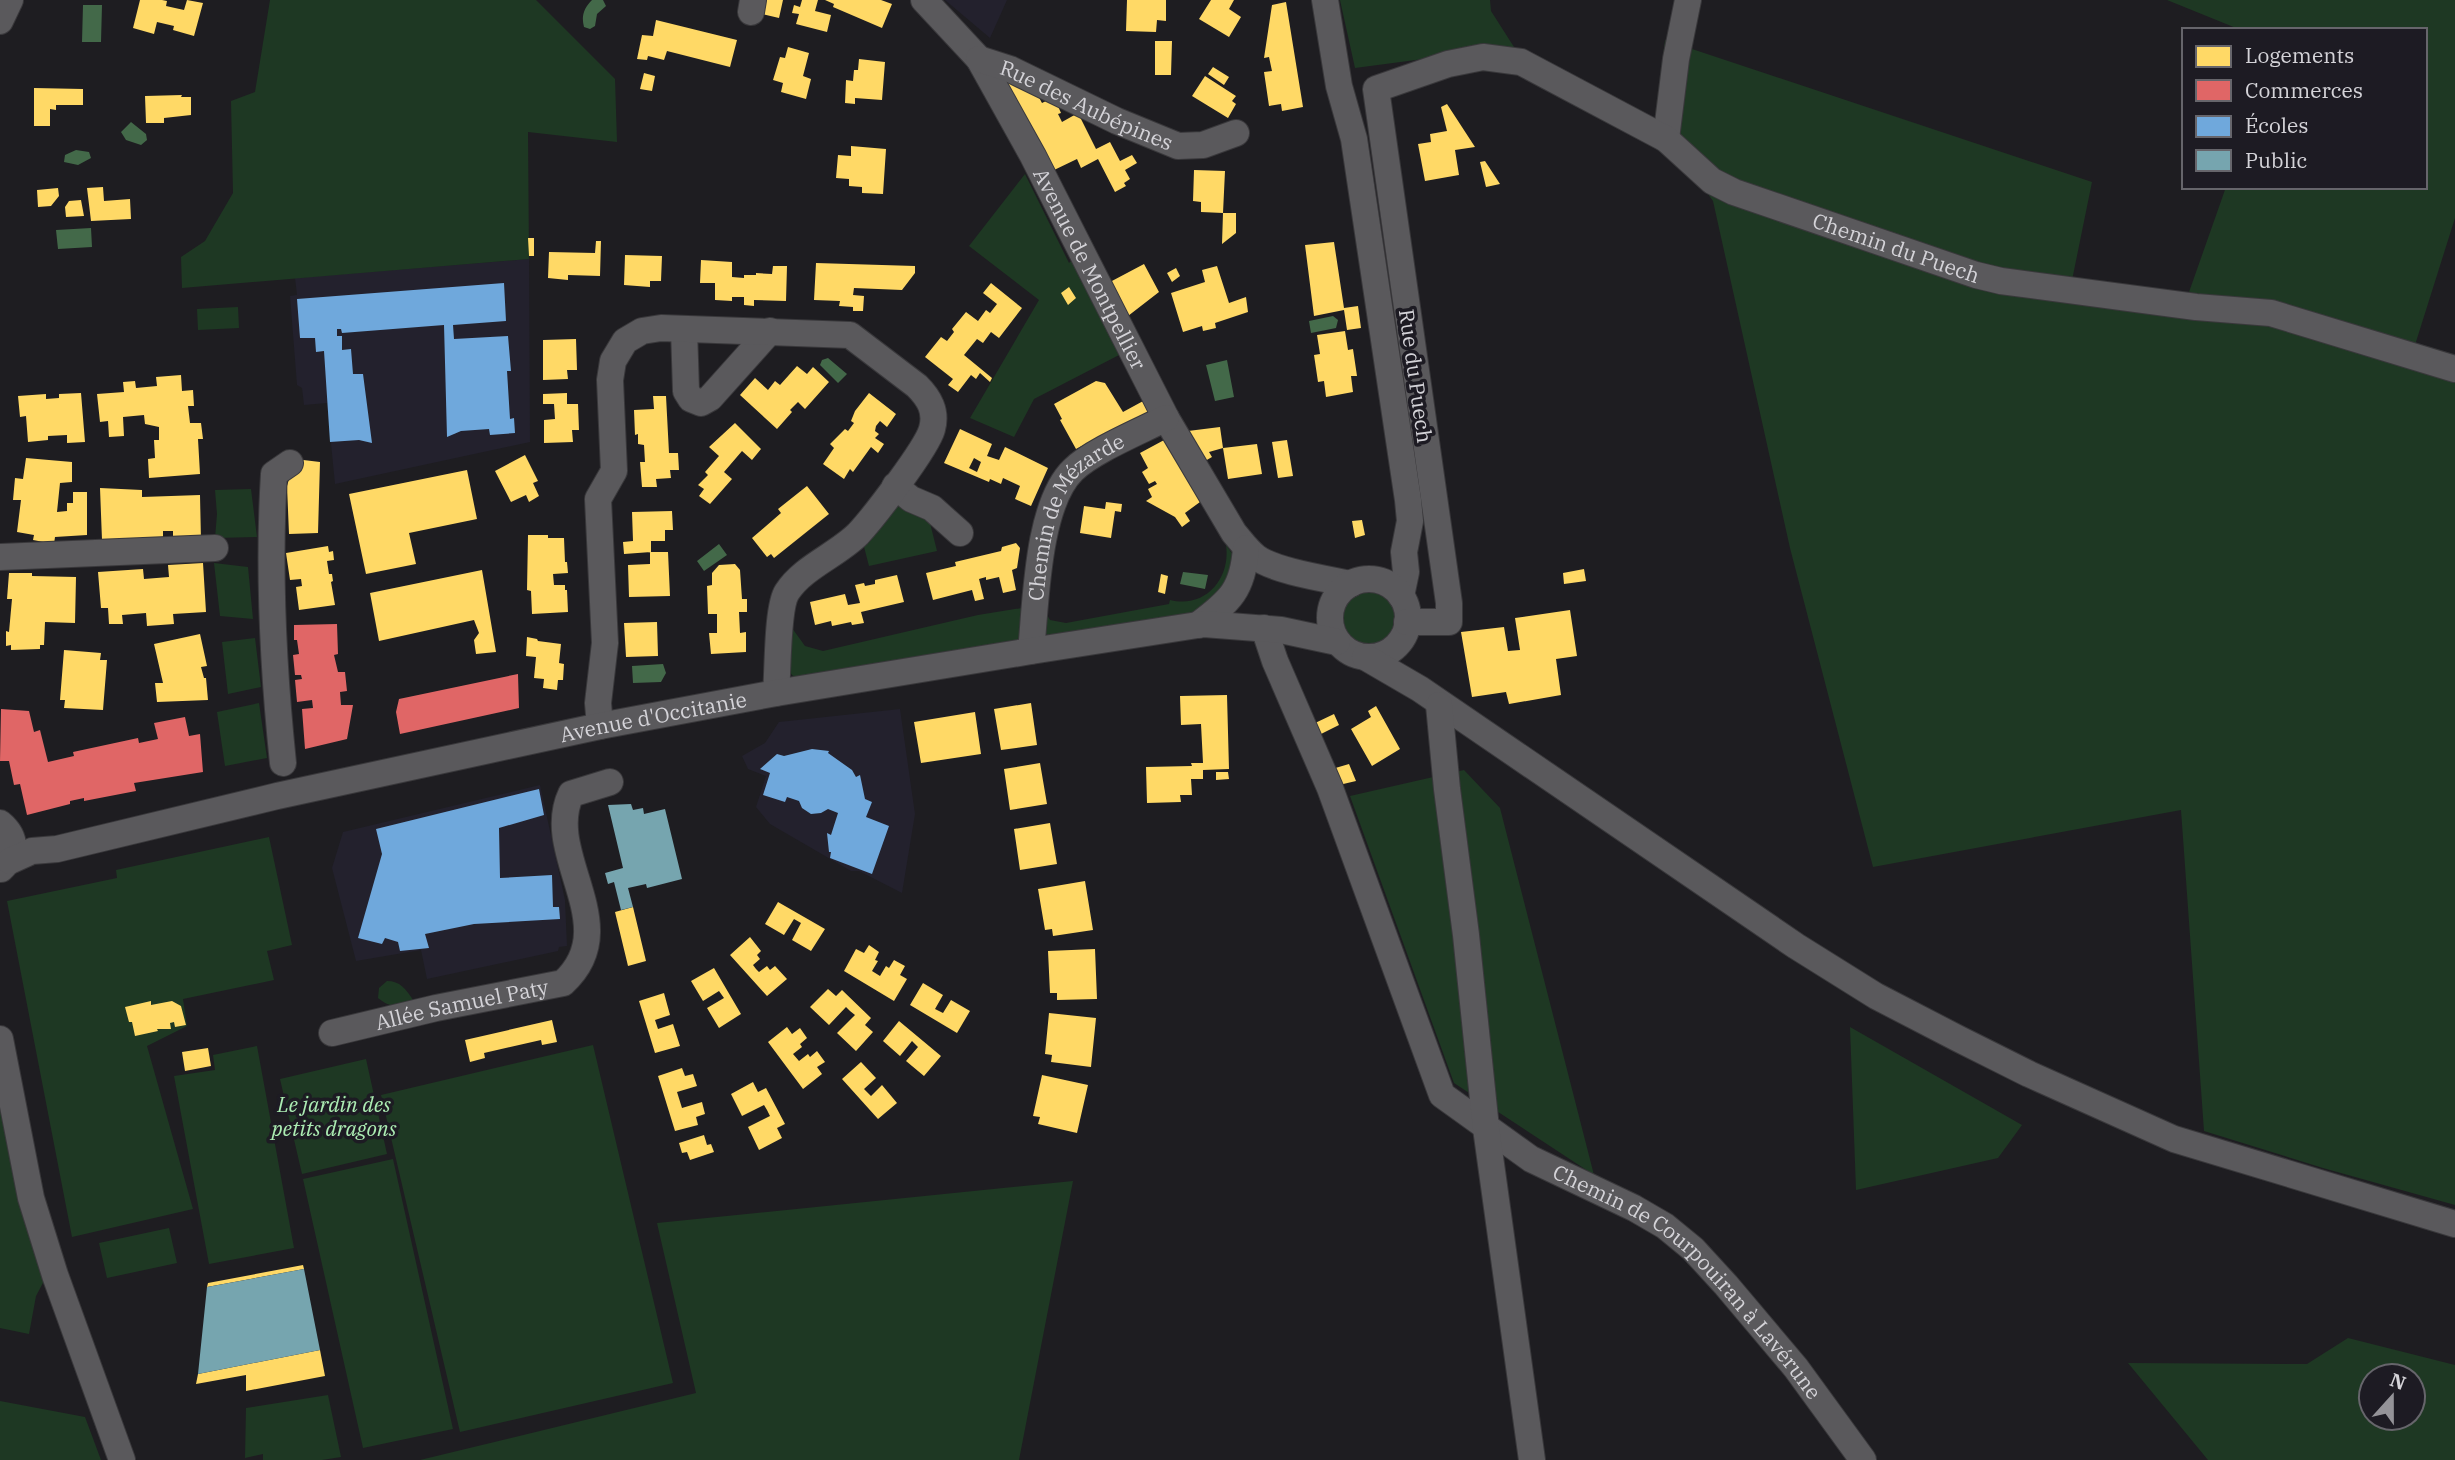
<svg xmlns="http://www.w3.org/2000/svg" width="2455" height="1460" viewBox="0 0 2455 1460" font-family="'IBM Plex Serif',serif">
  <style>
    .built { fill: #23212d }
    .green { fill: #1e3823; fill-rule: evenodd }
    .water { fill: #436949 }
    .homes { fill: #ffd966; fill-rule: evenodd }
    .shops { fill: #e06666 }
    .schools { fill: #6fa8dc }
    .public { fill: #76a5af }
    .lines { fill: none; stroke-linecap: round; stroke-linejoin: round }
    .minor-casing { stroke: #39383b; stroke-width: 28 }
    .minor { stroke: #5a595c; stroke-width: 26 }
    .labels { text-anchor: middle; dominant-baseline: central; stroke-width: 7; stroke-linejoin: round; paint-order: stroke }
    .street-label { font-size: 21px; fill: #d4d3d8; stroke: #1d1b23 }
    .park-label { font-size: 21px; font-style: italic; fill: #acedb3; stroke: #1d1b23 }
  </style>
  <rect width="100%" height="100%" fill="#1e1d21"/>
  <path class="built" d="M945,0H1007L990,38Z
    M529,259L530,442L335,484L327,403L304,405L302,388L297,385L290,296L297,295L295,278Z
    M900,709L915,814L902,893L859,871H851L770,824L756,807L766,776L748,769L742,756L765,743L779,722Z
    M540,785L565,900L567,946L559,947L558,951L427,979L421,950L356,961L332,868L343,832Z"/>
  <path class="green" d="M270,0H536L615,79L617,142L528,132L529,259L182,288L181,257L205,241L233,193L231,101L255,92Z
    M1340,0H1490L1491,11L1514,47L1355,68Z
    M2167,0H2455V218L2415,345L2455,358V1205L2323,1168L2204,1131L2181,810L1873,867L1790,548L1713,201L1655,121L1665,40L2092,182L2068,300L2182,312L2226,187H2425V30H2241Z
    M1025,174L1069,263L1073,259L1121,354L1034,399L1014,437L970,418L1039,300L969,246Z
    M238,307L239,328L198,330L197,309Z
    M251,489L257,537L215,538L217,514L215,490Z
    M895,504L928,515L937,551L869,566L863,543Z
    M1226,545L1238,562L1235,577L1193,615L1050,637L1044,632V610L1050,620L1066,623L1169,604L1170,600C1205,609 1231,579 1226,545Z
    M214,563L248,567L253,619L220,616Z
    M1337 618a32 32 0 1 1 64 0a32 32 0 1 1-64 0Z
    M1028,607L1024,643L802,681L793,676L787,669L792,628L805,646L823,651L978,615Z
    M255,638L261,687L228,694L222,642Z
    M259,703L267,758L225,766L217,712Z
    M1464,770L1500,808L1594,1175L1454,1083L1350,796Z
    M269,837L292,945L267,951L274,980L183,999L187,1026L147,1046L193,1209L72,1237L7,901L117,878L116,870Z
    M387,981C400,981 406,989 413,1000L410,1006C397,1007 389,1007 378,998L379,988Z
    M1850,1027L2022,1125L1998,1158L1856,1190Z
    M593,1045L673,1383L460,1432L381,1095Z
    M257,1046L294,1248L209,1264L174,1076L215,1070L213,1055Z
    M366,1059L387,1154L302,1174L280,1079Z
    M0,1098L44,1281L36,1296L29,1334L0,1328Z
    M393,1159L453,1429L363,1448L303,1179Z
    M1073,1181L1019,1460H420L696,1393L657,1223Z
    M169,1228L177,1263L107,1278L99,1243Z
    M2348,1338L2455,1365V1460H2208L2128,1363L2307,1364ZM2413,1376V1418H2371V1376Z
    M328,1395L341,1457L322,1460H263V1454L245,1458L246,1408Z
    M0,1401L85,1417L101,1460H0Z"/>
  <path class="water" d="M592,0H603L606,6L597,14L595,26L590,29L584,27C581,16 584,8 592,0Z
    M83,5H102L101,42H82Z
    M131,122L146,134L147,140L141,145L126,140L121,132Z
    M76,150L89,152L91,158L78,165L64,162L65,155Z
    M91,228L92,247L58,249L56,230Z
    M1333,316L1338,320L1336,328L1311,333L1309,321Z
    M828,358L847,374L838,383L820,365L822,360Z
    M1227,360L1234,397L1215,401L1206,365Z
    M719,544L727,555L704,571L697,561Z
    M1183,572L1208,575L1205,589L1180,584Z
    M663,664L666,673L661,682L633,683L632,666Z"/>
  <path class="homes" d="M140,0H162L167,1L166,6L184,10L187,0L203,3L194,36L173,30L174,26L157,22L154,34L133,28Z
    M761,0H783L779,18L758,13Z
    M802,0H818L815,11L831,15L827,32L796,24L799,14L792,13L794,5L800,7Z
    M825,0H881L892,4L882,28L833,7L834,4Z
    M1127,0H1166V21L1157,20L1156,32L1126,31Z
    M1211,0H1234L1229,9L1241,17L1229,37L1199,19Z
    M1286,2L1303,107L1282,111L1281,104L1269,106L1264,72L1272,71L1269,57L1264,58L1272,5Z
    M656,20L737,40L730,67L667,51L664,60L648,56L647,60L637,59L642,35L653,36Z
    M1155,41H1172L1171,75H1155Z
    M788,47L809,53L803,76L811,79L806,99L781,92L783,83L773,80L780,57L785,58Z
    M859,59L885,62L882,100L855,98V104L845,103L846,80L853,81L854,70H858Z
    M1213,67L1229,77L1224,85L1208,74Z
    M644,73L655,76L652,91L640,89Z
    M1205,76L1236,96L1232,101L1236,104L1228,118L1192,96Z
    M1002,77L1034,88L1042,103L1054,97L1061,113L1058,114L1062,122L1078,113L1096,149L1110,142L1120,161L1132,155L1137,163L1125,170L1130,179L1124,183L1126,186L1115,192L1098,159L1081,168L1077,159L1052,171Z
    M34,88L83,89V105H56V110L50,109V126H34Z
    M182,95L181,97H191V115L164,118V123H146L145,96Z
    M1447,104L1475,147L1455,150L1459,175L1425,181L1418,144L1431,142L1430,134L1447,131L1441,107Z
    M851,146L886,149L883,194L862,193V187L849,186V179L836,178L838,155L851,156Z
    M1485,161L1500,184L1486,187L1480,162Z
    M1194,170L1225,171L1223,213L1201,212V202L1193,201Z
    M103,187L104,201L130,199L131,219L91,221L87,188Z
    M58,188L59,196L51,206L38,207L37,190Z
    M81,200L84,216L66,217L65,207L69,201Z
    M1223,213H1236V233L1222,244Z
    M528,238H534V256H529Z
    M596,241H601L600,276L568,275V280L548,278L549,252L595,253Z
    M1334,242L1344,308L1358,306L1361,328L1347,330L1344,310L1314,316L1305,245Z
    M625,255L662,256L661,281H650V287L624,285Z
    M701,260L732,262V277L744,278V275H756V273L772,274L773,266H787L786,301L754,300V306L744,305V297H732V301L715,300V283H700Z
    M816,263L915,266V273L902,290L854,288L853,295L864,296L863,311H853V307L839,306L840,301L814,300Z
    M1144,264L1159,292L1128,316L1110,282Z
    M1217,266L1229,303L1246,297L1248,312L1215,323L1216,328L1203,331L1202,326L1183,332L1171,293L1205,282L1202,270Z
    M1176,268L1180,276L1172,282L1167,273Z
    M991,283L1022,308L999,338L991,332L983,343L977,339L964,355L992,378L990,382L980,373L976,379L971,375L958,392L948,385L953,379L925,357L941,337L947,341L954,332L952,329L966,312L978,321L986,310L990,313L997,304L983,293Z
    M1069,287L1076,298L1068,305L1061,293Z
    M1345,331L1348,350L1353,349L1357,376H1351L1353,392L1326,397L1324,381L1318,382L1314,355L1320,354L1317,335Z
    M576,339L577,370H567L568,379L543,380V340Z
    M797,366L807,374L813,367L829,382L805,409L798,402L790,410L792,412L777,429L740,395L755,378L768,390L775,381L780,385Z
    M181,375L182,391L193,390L194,406H188L190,423H201L203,439H198L200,474L149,478L148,459L155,458L154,440H159V427L145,424L144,415L123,417L124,436L109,437L108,421L100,422L97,394L124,392L123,382L135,381L136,388L157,386L156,377Z
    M1096,381L1105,383L1123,412L1145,400L1150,411L1076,449L1060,420L1062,419L1054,404Z
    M81,393L85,442L67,443V435L48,436V440L28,442L26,416L20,417L18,396L46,394V399L59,398V394Z
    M567,393V404H578L579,430H572L573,442L544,443V420L555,419L554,404H543V394Z
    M869,393L896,414L887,427L880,421L876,426L875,431L879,434L875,438L884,444L878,453L871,447L853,472L850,469L844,479L823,464L834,448L830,444L845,429L848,431L854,423L851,421L855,411Z
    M653,396H666L669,453H678L679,470H670L671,478L656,479L657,487H642L640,462H645L644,445L638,444V434L635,435L634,410L654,409Z
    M735,423L761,449L752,460L742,451L724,472L732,479L710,504L699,496L704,489L698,485L708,475L705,472L719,456L709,447Z
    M1220,427L1223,448L1209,452L1212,457L1205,461L1188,431Z
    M960,429L992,444L987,456L999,460L1005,447L1048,468L1031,506L1015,499L1020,486L1003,478L1001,484L990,479L989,482L944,463ZM974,458L981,462L977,472L969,468Z
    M1166,439L1200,502L1185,513L1190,521L1182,527L1175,517L1146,501L1152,497L1148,489L1157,484L1155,481L1149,484L1142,472L1148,468L1140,453Z
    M1287,440L1293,476L1278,478L1272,442Z
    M1257,444L1262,474L1228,479L1223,448Z
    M525,455L538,481L533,483L539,496L529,502L526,495L511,502L495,471Z
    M26,458L72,462V482L60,483L57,512L67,511V503H73V492H87V535L55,537L54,544L33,540L34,535L17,532L21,500H13L15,478L23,479Z
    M295,459L320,462L318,533L289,534L287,486Z
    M467,470L477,519L409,533L416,564L366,574L349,494Z
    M807,486L829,514L774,558L771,554L767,557L752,538L781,513L778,509Z
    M100,488L142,490V497L200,495L201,541L173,542V531H163V544L102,540Z
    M1106,502L1122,504L1121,512L1115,511L1111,538L1080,533L1084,506L1105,509Z
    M672,511L673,530H665V541H651V552L624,554L623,542L633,541L632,512Z
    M1362,520L1365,535L1355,538L1352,521Z
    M528,535H548V538H564L565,562H567L568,573L553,574L554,585H565V590H567L568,612L532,614L531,591L527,590Z
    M1016,543L1020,548L1017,568L1012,570L1016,590L1003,593L999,577L986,580V577L979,579L984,599L975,601L972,590L933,600L926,573L956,566L955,562L1001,551L1002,547Z
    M328,546L329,552L333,551L334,560L327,561L329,574H332L333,581L331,582L335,605L299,610L296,587L302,586L301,579L290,580L286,553Z
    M650,552H668L670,596L629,597L628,565L650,564Z
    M203,563L206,612L173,614L174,624L147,626L146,613L122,615L123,624H109L108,608H101L98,572L143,569L144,579L169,577L168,565Z
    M735,564L740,570L742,599H747V612H739L740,633L746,632V652L711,654L709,633H717V614H708L707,586L712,585V573L719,565Z
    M1584,569L1586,581L1564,584L1563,573Z
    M482,570L496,652L476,654L474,640L479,633L474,620L379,641L370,593Z
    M9,573H32V576L76,577L75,623L45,622L44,645H40V649L11,650V645L6,646V631L9,632L12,599H7Z
    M1161,574L1168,576L1165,594L1158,592Z
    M897,575L904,602L861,612L864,623L852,625L851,622L832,626L831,621L815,625L810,602L845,594L848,605L860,603L855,585L864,583L865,586L875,584V580Z
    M1570,610L1577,656L1556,659L1561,695L1509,704L1506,692L1472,697L1461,632L1504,627L1508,651L1520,650L1515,618Z
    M657,622L658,656L626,657L624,623Z
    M200,634L207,666L201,667L204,678H206L208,700L157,702L155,683H163L154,644Z
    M527,637L537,639L538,641L561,644L559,663L564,664L563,680H558L557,690L543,688L544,679L534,678L536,657L526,656Z
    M64,650L101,653L100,660H107L103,710L64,708L65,700H60Z
    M1227,695L1229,769L1203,770V779H1191L1192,795H1180L1181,802L1147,803L1146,767L1192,766L1191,763H1203L1201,724L1181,725L1180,696Z
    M1031,703L1037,745L1001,750L994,709Z
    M1376,706L1400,749L1372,766L1351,729L1371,717L1368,711Z
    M975,712L981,754L921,763L914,722Z
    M1334,714L1339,725L1319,735L1313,724Z
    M1040,763L1047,804L1010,810L1004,769Z
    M1349,764L1356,781L1339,785L1332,769Z
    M1216,772H1228L1229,779L1216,780Z
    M1050,823L1057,864L1020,870L1014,829Z
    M1085,881L1093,930L1053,936L1052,929L1045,930L1038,889Z
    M778,902L825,929L811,951L792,940L801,923L794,919L784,935L765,924Z
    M633,907L646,961L628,966L615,912Z
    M750,937L761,951L757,955L760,959L753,965L756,969L759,972L767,966L770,970L775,966L787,979L767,996L730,955Z
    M869,945L879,952L875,960L878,961L872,971L880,976L886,966L889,968L894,960L905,966L900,975L907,979L894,1001L844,971L856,949L864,953Z
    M1095,949L1097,999L1057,1000V993H1050L1048,951Z
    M714,968L741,1014L719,1028L707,1008L724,998L719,991L703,1001L691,981Z
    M923,983L943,995L935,1009L943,1013L951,1000L970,1011L957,1033L910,1005Z
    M828,989L836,996L842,990L871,1018L865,1025L873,1032L856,1051L837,1033L855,1015L850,1011L846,1007L829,1025L810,1007Z
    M664,993L670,1015L655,1020L658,1029L673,1024L680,1046L655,1053L639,1001Z
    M151,1001V1005L172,1001L181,1006L186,1025L175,1027L174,1022L170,1023L171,1029H157L158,1031L135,1036L132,1022H129L125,1007Z
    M1049,1013L1096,1018L1091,1067L1051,1062L1052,1055L1045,1054Z
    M552,1020L557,1042L542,1045L541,1040L484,1053L485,1058L470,1062L465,1040Z
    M899,1021L941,1056L924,1076L906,1061L918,1047L912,1041L900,1056L883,1041Z
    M787,1027L792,1034L800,1028L807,1038L800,1044L802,1047L793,1054L799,1061L808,1054L810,1057L817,1051L825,1062L817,1067L822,1074L803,1089L768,1042Z
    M208,1048L211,1066L185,1071L182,1052Z
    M861,1062L876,1078L864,1089L871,1096L882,1085L897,1103L878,1119L842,1079Z
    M682,1068L685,1076L693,1074L697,1086L677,1092L682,1108L702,1102L705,1114L696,1117L698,1125L675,1131L658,1076Z
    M1042,1075L1088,1085L1077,1133L1038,1124L1040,1117L1033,1116Z
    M753,1082L758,1092L766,1088L785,1124L777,1128L782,1138L759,1150L748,1127L770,1116L767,1110L764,1105L742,1116L731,1094Z
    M704,1135L707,1145L711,1144L714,1152L690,1160L687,1152L682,1153L679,1143Z
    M303,1265L304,1269L207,1287L208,1283Z
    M320,1350L325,1376L246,1391V1375L196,1384L198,1374Z"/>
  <path class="shops" d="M337,624L338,654L334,655L338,672H345L347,691L340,692L341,705H353L347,739L305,749L302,709L313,708L312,700L297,702L295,680L302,679L301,675H295L293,655L299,654L297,640H294V625Z
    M518,674L519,708L400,734L396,712L399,699Z
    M1,709L29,711L34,732L40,730L48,762L74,756L73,752L138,738L139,743L158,739L154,723L185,717L189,736L200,734L203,772L134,783L136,791L84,801V798L70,801V804L27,815L20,784L14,785L9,761H0Z"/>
  <path class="schools" d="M504,283L506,321L453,325L454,339L508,336L511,371H507L510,419L514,418L515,433L490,435L489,429L461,431L447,437L444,325L342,333L341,329H337V336H342V350L351,349L353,374H363L372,443L359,440L330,442L324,351L316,352L315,338H300L297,299Z
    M812,749L829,751L828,753L852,770L856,777L860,775L865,799L872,802L866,817L889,826L872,874L830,858L831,852H829L827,833L831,835L838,813L828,809L821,813L811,814L802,808L799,801L787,797L785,802L763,795L770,773L760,769L777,754L784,756Z
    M539,789L544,815L499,828L500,878L552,875L553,907H559L560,919L474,924L425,934L429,948L400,951L398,942L385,938L382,944L358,938L382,854L376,829Z"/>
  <path class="public" d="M631,804L633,810L643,808L644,814L665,809L682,879L647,888L646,884L628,888L633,907L621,910L614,882L608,884L605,873L623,868L608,805Z
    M304,1269L320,1350L198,1374L207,1287Z"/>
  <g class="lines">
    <defs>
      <g id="minor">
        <path id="s1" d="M924,0L979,59L1033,156L1166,418L1234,533C1241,541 1247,550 1256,557C1274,571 1327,579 1351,584"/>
        <path d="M1325,0L1339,86L1354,139L1408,500L1410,521L1404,552L1406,572L1401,596"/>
        <path d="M751,12L753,0"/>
        <path d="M0,21L10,0"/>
        <path id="s2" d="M979,59L1010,69L1117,121L1178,146L1203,145L1236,133"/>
        <path d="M1666,139L1676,59L1688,0"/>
        <path d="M684,329L686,391L691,399L701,403L710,398L770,331"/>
        <path d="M895,486L911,499L932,508L960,533"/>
        <path d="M0,557L215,548"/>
        <circle cx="1369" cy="618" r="39"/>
        <path id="s3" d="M1407,622H1449V603L1376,89L1448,64L1483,57L1521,62L1666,139L1712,181L1734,192L1976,275L2001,281L2196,307L2271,313L2455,369"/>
        <path d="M1198,625C1230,601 1243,590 1246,548"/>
        <path id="s4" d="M1264,628L1275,661L1330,788L1442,1095L1531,1159L1634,1208L1665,1226L1693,1249L1726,1285L1796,1368L1863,1460"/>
        <path id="s5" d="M1031,651C1036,603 1037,505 1073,470C1092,451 1141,431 1166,418"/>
        <path d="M1365,657L1420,689L1796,946L1876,996L1959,1039L2029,1074L2174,1139L2455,1224"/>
        <path d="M1439,705L1447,789L1466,935L1486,1128L1532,1460"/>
        <path d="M600,726L598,703L605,643L598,499L614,471L610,380L613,361L625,341L642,331L661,328L850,335L917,386C929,398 937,411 932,429C927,448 873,518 858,534C837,555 803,567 787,592C777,607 778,672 776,693"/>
        <path d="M283,763C273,667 268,571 274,474L290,463"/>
        <path d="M0,823C17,837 17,854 1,869"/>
        <path id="s6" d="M10,861L32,851L57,849L277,796L600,726L776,693L1031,651L1204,624L1281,630L1337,642"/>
        <path id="s7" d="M332,1033L436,1008L563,983C626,926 542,855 571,794L610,782"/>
        <path d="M0,1039L31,1198L55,1275L122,1460"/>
      </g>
    </defs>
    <use href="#minor" class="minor-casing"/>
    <use href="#minor" class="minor"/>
  </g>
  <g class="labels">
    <g class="street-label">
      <text stroke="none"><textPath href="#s2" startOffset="117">Rue des Aubépines</textPath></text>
      <text stroke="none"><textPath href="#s3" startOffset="1153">Chemin du Puech</textPath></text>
      <text stroke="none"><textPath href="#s1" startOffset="318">Avenue de Montpellier</textPath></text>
      <text transform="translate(1416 376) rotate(82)">Rue du Puech</text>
      <text stroke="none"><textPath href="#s5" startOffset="149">Chemin de Mézarde</textPath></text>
      <text stroke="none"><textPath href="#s6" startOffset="660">Avenue d'Occitanie</textPath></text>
      <text stroke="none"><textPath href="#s7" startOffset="133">Allée Samuel Paty</textPath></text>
      <text stroke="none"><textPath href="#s4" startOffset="812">Chemin de Courpouiran à Lavérune</textPath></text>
    </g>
    <g class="park-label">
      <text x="334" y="1104">Le jardin des<tspan x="334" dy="24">petits dragons</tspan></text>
    </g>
  </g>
  <rect x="2182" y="28" width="245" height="161" fill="#1d1b23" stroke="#66656b" stroke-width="2"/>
  <rect x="2196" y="46" width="35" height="21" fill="#ffd966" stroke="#66656b" stroke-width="2"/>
  <text x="2245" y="63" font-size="21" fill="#d4d3d8">Logements</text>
  <rect x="2196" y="80" width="35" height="21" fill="#e06666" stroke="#66656b" stroke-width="2"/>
  <text x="2245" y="98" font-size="21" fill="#d4d3d8">Commerces</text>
  <rect x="2196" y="116" width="35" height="21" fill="#6fa8dc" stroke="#66656b" stroke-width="2"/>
  <text x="2245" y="133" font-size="21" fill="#d4d3d8">Écoles</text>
  <rect x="2196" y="150" width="35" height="21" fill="#76a5af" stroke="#66656b" stroke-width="2"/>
  <text x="2245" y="168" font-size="21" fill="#d4d3d8">Public</text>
  <g transform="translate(2392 1397) rotate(21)"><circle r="33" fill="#1d1b23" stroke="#66656b" stroke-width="2"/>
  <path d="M0-5L12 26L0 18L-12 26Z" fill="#949398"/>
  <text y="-10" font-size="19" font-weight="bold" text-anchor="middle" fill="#d4d3d8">N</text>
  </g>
</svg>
